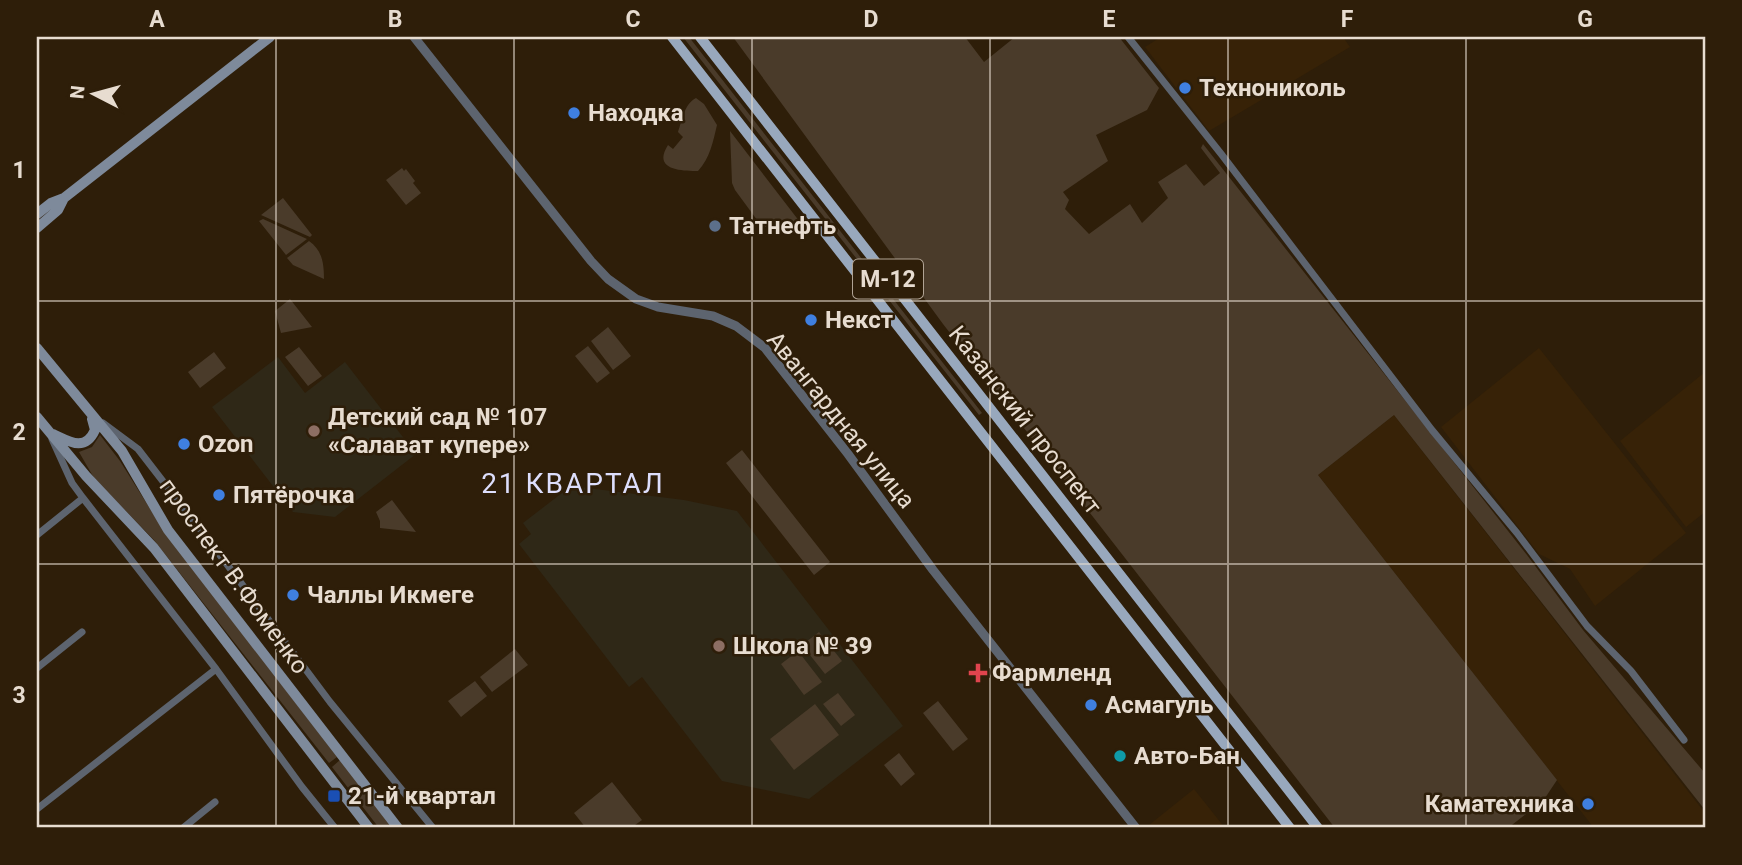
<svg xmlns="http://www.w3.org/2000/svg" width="1742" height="865" viewBox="0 0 1742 865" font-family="Roboto,sans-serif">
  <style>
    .built { fill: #372207 }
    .education { fill: #2f2817 }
    .green { fill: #4a3b2a }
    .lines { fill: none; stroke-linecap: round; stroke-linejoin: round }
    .minor { stroke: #5d646f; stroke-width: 7 }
    .tertiary { stroke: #5d646f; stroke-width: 9 }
    .secondary { stroke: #7e8a9b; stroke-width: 10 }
    .primary { stroke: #98a8bd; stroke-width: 10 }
    .grid { fill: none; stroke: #e7dcd0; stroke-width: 2; stroke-opacity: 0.55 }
    .shop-dot { fill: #3f7fe0; stroke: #2e1e09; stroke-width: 2.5 }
    .service-dot { fill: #5c6f8a; stroke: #2e1e09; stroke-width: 2.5 }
    .education-dot { fill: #8d6e63; stroke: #2e1e09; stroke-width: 2.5 }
    .health-dot { fill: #e0444e; stroke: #2e1e09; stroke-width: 2.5 }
    .culture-dot { fill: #0f9aa8; stroke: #2e1e09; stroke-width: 2.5 }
    .transit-dot { fill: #1a4fb4; stroke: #2e1e09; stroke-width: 2.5 }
    .labels { text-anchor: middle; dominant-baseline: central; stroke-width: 5; stroke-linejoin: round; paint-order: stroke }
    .shield { fill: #2e1e09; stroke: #b0a394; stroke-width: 2 }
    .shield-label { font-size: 23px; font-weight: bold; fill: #e7dcd0 }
    .poi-label { font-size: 24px; font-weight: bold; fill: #e7dcd0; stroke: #2e1e09; text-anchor: start }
    .street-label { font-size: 24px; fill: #e7dcd0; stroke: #2e1e09 }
    .quarter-label { font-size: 28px; letter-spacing: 2px; fill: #dddefc; stroke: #2e1e09 }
    .neatline { fill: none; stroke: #e7dcd0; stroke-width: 2.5 }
    .grid-label { font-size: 23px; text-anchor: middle; font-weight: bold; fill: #e7dcd0 }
  </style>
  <rect width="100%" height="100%" fill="#2e1e09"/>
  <path class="built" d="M1161,37H1343L1350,47L1209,131L1145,47Z
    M1539,348L1686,533L1595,606L1570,569L1539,554L1441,427Z
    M1705,372V512L1686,527L1620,441Z
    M1394,415L1705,813V828H1594L1318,475Z
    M1194,789L1225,828H1151L1149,825Z"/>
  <path class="education" d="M278,357L305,393L345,362L416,454L335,517L293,512L212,407Z
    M571,486L684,500L737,511L903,726L809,799L722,781L642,677L629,687L519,544L531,534L523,523Z"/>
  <path class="green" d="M683,37H689L982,413L979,415Z
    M733,37H965L984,62L1015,37H1119L1159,88L1147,110L1096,135L1108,161L1063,192L1069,200L1065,209L1089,234L1130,204L1142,223L1168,198L1158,182L1186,164L1204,186L1220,173L1201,148L1203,144L1527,555L1583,630L1704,772L1705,810L1394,415L1318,475L1557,780L1543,801L1508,828H1335L943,324Z
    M696,98L704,104L717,125C713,142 710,158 698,171C681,171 652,170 668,145L673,149L683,137L678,132C682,121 684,104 696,98Z
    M730,131L803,226C789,228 772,233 760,224L735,190L732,183Z
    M402,168L404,171L406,169L415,181L413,183L421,193L406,205L386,180Z
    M283,198L312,235L310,237L261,215Z
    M263,219L307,239L286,255L259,221Z
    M309,241C322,250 324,263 324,279L293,265L287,258Z
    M290,299L312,327L281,333L275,311Z
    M608,327L631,356L613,370L591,341Z
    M588,346L610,373L597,383L575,356Z
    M299,347L322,376L308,386L285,357Z
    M214,352L226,368L200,388L188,372Z
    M100,435L120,461L164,531L337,757L329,763L154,540L94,478L79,452L92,447Z
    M742,450L830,562L814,575L726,463Z
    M392,500L416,532L380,528V521L376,512Z
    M819,632L842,661L825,674L802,645Z
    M515,649L528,665L492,692L480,677Z
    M798,651L822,682L804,695L781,664Z
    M475,681L487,696L461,717L448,701Z
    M838,693L855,715L841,726L823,704Z
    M938,701L968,739L953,751L923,713Z
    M815,704L839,735L794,770L770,739Z
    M899,753L915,774L901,786L884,765Z
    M340,760L394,828H379L332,767Z
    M612,782L642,820L631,828H586L574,813Z"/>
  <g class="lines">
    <path class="minor" d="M1128,37L1222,155L1432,430L1517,533L1587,626L1631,671L1684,740
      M103,423L138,449L223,559L330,702L433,828
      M52,439L72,483L83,498L216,669L302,787L335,828
      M37,535L83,498
      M37,668L82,632
      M37,809L216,669
      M183,828L215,802"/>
    <path class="tertiary" d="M414,37L591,261L608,279L636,299L658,307L713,316L736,326L765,348L848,454L933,570L1136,828"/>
    <path class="secondary" d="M37,214L51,203L64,198L270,37
      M37,228L58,210L64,198
      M37,348L122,451L168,530L398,828
      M37,417L86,476L154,548L369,828
      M53,434C70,442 85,452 95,430L92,419"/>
    <path class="primary" d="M672,37L1290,828
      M700,37L1318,828"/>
  </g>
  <path class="grid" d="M276,37V828M514,37V828M752,37V828M990,37V828M1228,37V828M1466,37V828M37,301H1705M37,564H1705"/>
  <g class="shop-dot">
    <circle cx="1185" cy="88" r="7"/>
    <circle cx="574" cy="113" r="7"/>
    <circle cx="811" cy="320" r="7"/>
    <circle cx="184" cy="444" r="7"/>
    <circle cx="219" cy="495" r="7"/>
    <circle cx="293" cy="595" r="7"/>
    <circle cx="1091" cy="705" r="7"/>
    <circle cx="1588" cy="804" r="7"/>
  </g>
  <circle class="service-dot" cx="715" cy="226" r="7"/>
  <g class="education-dot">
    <circle cx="314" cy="431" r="7"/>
    <circle cx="719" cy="646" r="7"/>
  </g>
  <path class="health-dot" d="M974.5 662.5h7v7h7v7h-7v7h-7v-7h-7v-7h7z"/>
  <circle class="culture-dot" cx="1120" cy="756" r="7"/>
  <rect class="transit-dot" x="327" y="789" width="14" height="14" rx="3.5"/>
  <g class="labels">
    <rect class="shield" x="853" y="259.5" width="70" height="39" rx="5"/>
    <g class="shield-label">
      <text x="888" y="279">М-12</text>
    </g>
    <g class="poi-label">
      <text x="1199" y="88">Технониколь</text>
      <text x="588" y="113">Находка</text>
      <text x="729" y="226">Татнефть</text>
      <text x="825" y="320">Некст</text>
      <text x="328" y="417">Детский сад № 107<tspan x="328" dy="28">«Салават купере»</tspan></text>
      <text x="198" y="444">Ozon</text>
      <text x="233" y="495">Пятёрочка</text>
      <text x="307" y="595">Чаллы Икмеге</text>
      <text x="733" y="646">Школа № 39</text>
      <text x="992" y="673">Фармленд</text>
      <text x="1105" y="705">Асмагуль</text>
      <text x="1134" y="756">Авто-Бан</text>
      <text x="348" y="796">21-й квартал</text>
      <text x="1574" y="804" text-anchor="end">Каматехника</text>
    </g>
    <g class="street-label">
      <text transform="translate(841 420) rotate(51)">Авангардная улица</text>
      <text transform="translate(1025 420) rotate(52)">Казанский проспект</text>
      <text transform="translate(234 576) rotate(54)">проспект В.Фоменко</text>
    </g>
    <g class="quarter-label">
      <text x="573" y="483">21 КВАРТАЛ</text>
    </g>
  </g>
  <rect width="1742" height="865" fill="none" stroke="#2e1e09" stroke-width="77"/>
  <g transform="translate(94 94) rotate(276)" stroke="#2e1e09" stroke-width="5" paint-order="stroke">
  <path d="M0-5L12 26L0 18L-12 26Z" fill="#e7dcd0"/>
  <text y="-10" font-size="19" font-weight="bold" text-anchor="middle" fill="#e7dcd0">N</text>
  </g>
  <rect x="38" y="38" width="1666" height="788" class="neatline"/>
  <g class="grid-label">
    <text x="157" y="27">A</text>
    <text x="395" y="27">B</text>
    <text x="633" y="27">C</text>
    <text x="871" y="27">D</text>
    <text x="1109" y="27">E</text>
    <text x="1347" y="27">F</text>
    <text x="1585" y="27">G</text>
    <text x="19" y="178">1</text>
    <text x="19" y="440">2</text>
    <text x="19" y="703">3</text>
  </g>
</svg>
